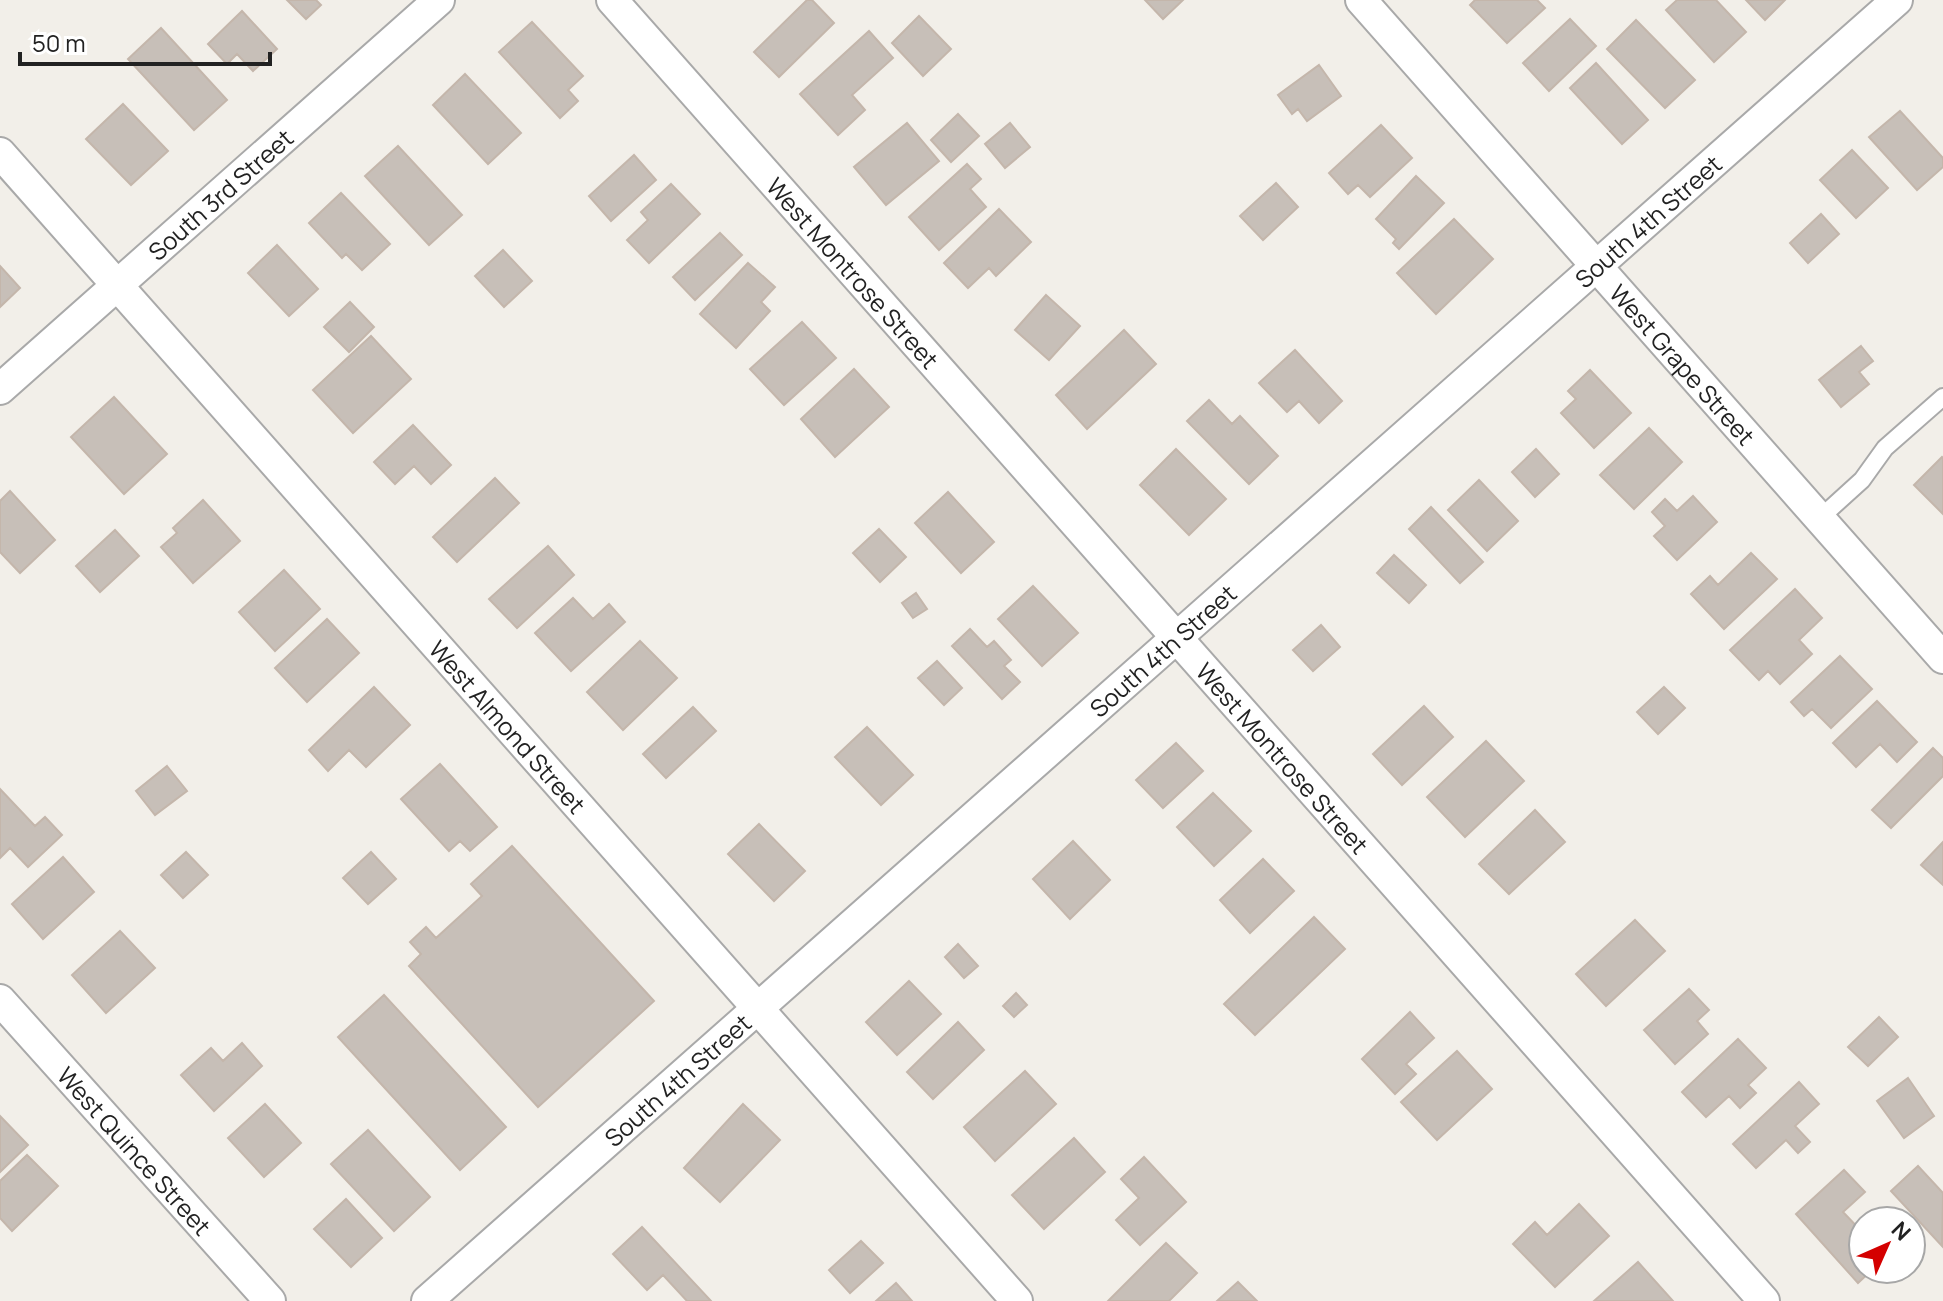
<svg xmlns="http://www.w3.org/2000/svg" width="1943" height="1301" viewBox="0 0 1943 1301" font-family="Manrope,sans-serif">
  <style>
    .building { fill: #c7bfb8; stroke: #c4b6ab; stroke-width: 2 }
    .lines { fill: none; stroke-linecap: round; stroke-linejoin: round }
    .service-casing { stroke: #a9a9a9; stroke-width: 20 }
    .minor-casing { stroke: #a9a9a9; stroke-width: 34 }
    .service { stroke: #fff; stroke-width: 16 }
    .minor { stroke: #fff; stroke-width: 30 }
    .labels { text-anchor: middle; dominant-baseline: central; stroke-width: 6; stroke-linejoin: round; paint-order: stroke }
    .street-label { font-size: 24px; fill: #222; stroke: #fff }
  </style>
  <rect width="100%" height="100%" fill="#f2efe9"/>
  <path class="building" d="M287,0H316L321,5L306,19Z
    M807,0H812L834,23L779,77L754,52Z
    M1145,0H1183L1163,19Z
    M1475,0H1537L1545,8L1507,43L1470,5Z
    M1677,0H1716L1746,32L1714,62L1666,10Z
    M1746,0H1785L1765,20Z
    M242,11L277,49L253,71L237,54L227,64L208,44Z
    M919,16L951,49L923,76L892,43Z
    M1570,19L1596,46L1549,91L1523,63Z
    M1636,20L1695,80L1665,108L1607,49Z
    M532,22L583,76L568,90L578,101L560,118L499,52Z
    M161,28L227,100L194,130L128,59Z
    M869,31L893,58L852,95L865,110L838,135L800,94Z
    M1596,63L1648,120L1622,144L1570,88Z
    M1319,65L1341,96L1307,121L1298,109L1292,114L1278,95Z
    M465,74L521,133L488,164L433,105Z
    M123,104L168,151L131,185L86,139Z
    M1900,111L1943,158V167L1917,190L1869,137Z
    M958,114L979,136L951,162L931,140Z
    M907,123L939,161L886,205L854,167Z
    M1010,123L1030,147L1005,168L985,144Z
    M1381,125L1412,158L1370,197L1358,185L1348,194L1329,173Z
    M398,146L462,215L429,245L365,176Z
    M1852,150L1888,188L1856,218L1820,180Z
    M634,155L656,180L611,221L589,196Z
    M967,164L981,179L970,189L986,207L939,250L909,217Z
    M1416,176L1444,203L1399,249L1393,243L1396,239L1376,219Z
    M1276,183L1298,207L1263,240L1240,216Z
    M671,184L700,214L649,263L627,240L648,220L641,212Z
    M341,193L390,244L362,270L346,254L342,258L309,223Z
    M999,209L1031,242L996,276L989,268L968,288L944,263Z
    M1821,214L1839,234L1808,263L1790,243Z
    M1454,219L1493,259L1436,314L1397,273Z
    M720,233L742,255L695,300L673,277Z
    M277,245L318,289L289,316L248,273Z
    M503,250L532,281L504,307L475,276Z
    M748,263L775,287L761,302L770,311L736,348L700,314Z
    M0,266L20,288L0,307Z
    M1046,295L1080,326L1049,360L1015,330Z
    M350,302L374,327L349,352L324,327Z
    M802,322L836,358L784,405L750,369Z
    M1124,330L1156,364L1087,429L1056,395Z
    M371,336L411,379L353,433L313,390Z
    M1861,346L1873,361L1859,372L1869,384L1841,407L1819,380Z
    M1295,350L1342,401L1319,423L1299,401L1287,412L1259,383Z
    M854,369L889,407L835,457L801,419Z
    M1590,370L1631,413L1594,448L1561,413L1576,399L1568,391Z
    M114,397L167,454L124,494L71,437Z
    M1209,400L1232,424L1240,416L1278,456L1249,484L1187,421Z
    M413,425L451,465L431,484L414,466L395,484L374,462Z
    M1649,428L1682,462L1634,509L1600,475Z
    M1176,449L1226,499L1189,535L1140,485Z
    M1536,449L1559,474L1535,497L1512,472Z
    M1942,457L1943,458V514L1914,485Z
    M495,478L519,503L457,562L433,537Z
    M1479,480L1518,521L1487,551L1448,510Z
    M10,491L55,540L20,573L0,552V501Z
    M948,492L994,542L961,573L915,523Z
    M1693,496L1717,522L1677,560L1654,536L1665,526L1652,512L1665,499L1677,511Z
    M203,500L240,541L193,583L161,547L177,533L173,528Z
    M1431,507L1483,562L1460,583L1409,529Z
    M879,529L906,557L880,582L853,553Z
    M115,530L139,556L100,592L76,566Z
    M548,546L574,575L517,628L489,599Z
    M1751,553L1777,579L1724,629L1691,594L1710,576L1718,585Z
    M1394,555L1426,585L1409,603L1377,573Z
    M284,570L320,609L275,651L239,612Z
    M1033,586L1078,633L1042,666L998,619Z
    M1795,589L1822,618L1799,640L1812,654L1780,684L1768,671L1759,680L1730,650Z
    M916,593L927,609L913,618L902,603Z
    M573,598L593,619L609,604L625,622L571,671L535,633Z
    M327,619L359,653L307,702L275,668Z
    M1321,625L1340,647L1313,671L1293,650Z
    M970,629L987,647L994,641L1011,660L1004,666L1020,682L1002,699L952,646Z
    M640,641L677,678L623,730L587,692Z
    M1840,656L1872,689L1831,728L1812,709L1804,716L1791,702Z
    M937,661L962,688L944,705L918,678Z
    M374,687L410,725L366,767L349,750L328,771L309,750Z
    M1664,687L1685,708L1658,734L1637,712Z
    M1877,701L1917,742L1897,762L1880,744L1856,767L1833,743Z
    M1424,706L1453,737L1402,785L1373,754Z
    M693,707L716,731L666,778L643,754Z
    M867,727L913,775L881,805L835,757Z
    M1486,741L1524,781L1465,837L1427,797Z
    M1176,743L1203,771L1163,808L1136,780Z
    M1933,748L1943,758V776L1891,828L1872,810Z
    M440,764L497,827L470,851L460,841L449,851L401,799Z
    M167,766L187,791L155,815L136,791Z
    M0,789L35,826L45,817L62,835L28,867L10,848L0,858Z
    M1213,793L1251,831L1214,866L1177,827Z
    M1535,810L1565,842L1509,894L1479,864Z
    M759,824L805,871L774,901L728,854Z
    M1073,841L1110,880L1070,919L1033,879Z
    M1943,842V885L1921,865Z
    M512,846L654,1001L538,1107L409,966L421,954L410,942L426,927L436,938L482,896L471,884Z
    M186,852L208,875L183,898L161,875Z
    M371,852L396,879L368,904L343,878Z
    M63,857L94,892L43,939L12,904Z
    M1263,859L1294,891L1250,933L1220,900Z
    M1314,917L1345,949L1255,1035L1224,1004Z
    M1635,920L1665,951L1606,1006L1576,974Z
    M120,931L155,968L106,1013L72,975Z
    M958,944L978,966L964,978L945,957Z
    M909,981L941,1014L897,1055L866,1022Z
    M1689,989L1709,1010L1697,1021L1708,1034L1675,1064L1644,1030Z
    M1016,993L1027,1005L1014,1017L1003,1006Z
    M384,995L506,1127L460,1170L338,1037Z
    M1410,1012L1434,1038L1406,1064L1416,1074L1395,1094L1362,1059Z
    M1879,1017L1898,1037L1868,1066L1848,1047Z
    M958,1022L984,1050L933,1099L907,1072Z
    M1738,1039L1766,1068L1748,1085L1756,1093L1740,1108L1729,1096L1706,1117L1682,1092Z
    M242,1043L262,1066L214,1111L181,1075L211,1048L223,1061Z
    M1457,1051L1492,1089L1437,1140L1401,1102Z
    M1025,1071L1056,1104L995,1161L964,1127Z
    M1908,1078L1934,1116L1904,1138L1877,1101Z
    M1799,1082L1819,1104L1795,1126L1810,1142L1798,1153L1786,1140L1756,1168L1733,1144Z
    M265,1104L301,1143L264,1177L228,1138Z
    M743,1104L780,1140L720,1202L684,1168Z
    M0,1116L28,1145L0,1172Z
    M368,1130L430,1197L394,1231L331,1164Z
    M1074,1138L1105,1172L1044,1229L1012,1195Z
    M27,1155L58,1186L12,1231L0,1218V1181Z
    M1144,1157L1186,1202L1140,1245L1116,1220L1139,1198L1121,1179Z
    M1918,1166L1943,1193L1942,1246L1891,1191Z
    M1844,1170L1865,1192L1843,1212L1863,1233V1269H1873L1858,1283L1796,1214Z
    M346,1199L382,1238L351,1267L314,1229Z
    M1579,1204L1609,1236L1555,1287L1513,1244L1535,1222L1547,1235Z
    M642,1227L711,1301H687L663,1275L647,1290L613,1254Z
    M861,1241L883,1263L850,1293L829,1270Z
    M1166,1243L1197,1273L1169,1301H1108Z
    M1638,1262L1673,1301H1594Z
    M1238,1282L1257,1301H1217Z
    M896,1283L912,1301H876Z"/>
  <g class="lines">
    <defs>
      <path id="service" d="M1819,519L1862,480L1885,448L1943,397"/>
      <g id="minor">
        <path id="s1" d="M612,0L1764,1301"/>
        <path id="s2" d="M1361,0L1943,658"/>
        <path id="s3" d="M0,153L1017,1301"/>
        <path id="s4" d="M0,389L439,0"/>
        <path id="s5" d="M0,1000L270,1301"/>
        <path id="s6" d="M427,1301L1897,0"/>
      </g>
    </defs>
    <use href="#service" class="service-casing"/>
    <use href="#minor" class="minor-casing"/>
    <use href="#service" class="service"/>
    <use href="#minor" class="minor"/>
  </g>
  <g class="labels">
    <g class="street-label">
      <text stroke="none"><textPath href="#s4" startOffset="294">South 3rd Street</textPath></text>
      <text stroke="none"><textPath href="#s6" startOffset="1630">South 4th Street</textPath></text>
      <text stroke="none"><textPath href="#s1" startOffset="364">West Montrose Street</textPath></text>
      <text stroke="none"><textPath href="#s2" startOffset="486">West Grape Street</textPath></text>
      <text stroke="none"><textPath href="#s6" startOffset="982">South 4th Street</textPath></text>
      <text stroke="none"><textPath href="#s3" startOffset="766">West Almond Street</textPath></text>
      <text stroke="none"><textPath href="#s1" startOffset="1012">West Montrose Street</textPath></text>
      <text stroke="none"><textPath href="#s6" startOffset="334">South 4th Street</textPath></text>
      <text stroke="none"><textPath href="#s5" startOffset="202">West Quince Street</textPath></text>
    </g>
  </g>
  <g transform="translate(1887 1245) rotate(45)"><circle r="38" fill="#ffffff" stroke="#a7a7a7" stroke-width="2"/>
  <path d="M0-6L14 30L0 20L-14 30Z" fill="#d40000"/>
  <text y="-12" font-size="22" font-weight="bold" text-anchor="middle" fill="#222222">N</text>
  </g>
  <path d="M20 52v12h250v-12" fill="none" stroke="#222222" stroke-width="4"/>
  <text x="32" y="52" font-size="24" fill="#222222" stroke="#ffffff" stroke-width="6" paint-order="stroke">50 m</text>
</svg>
